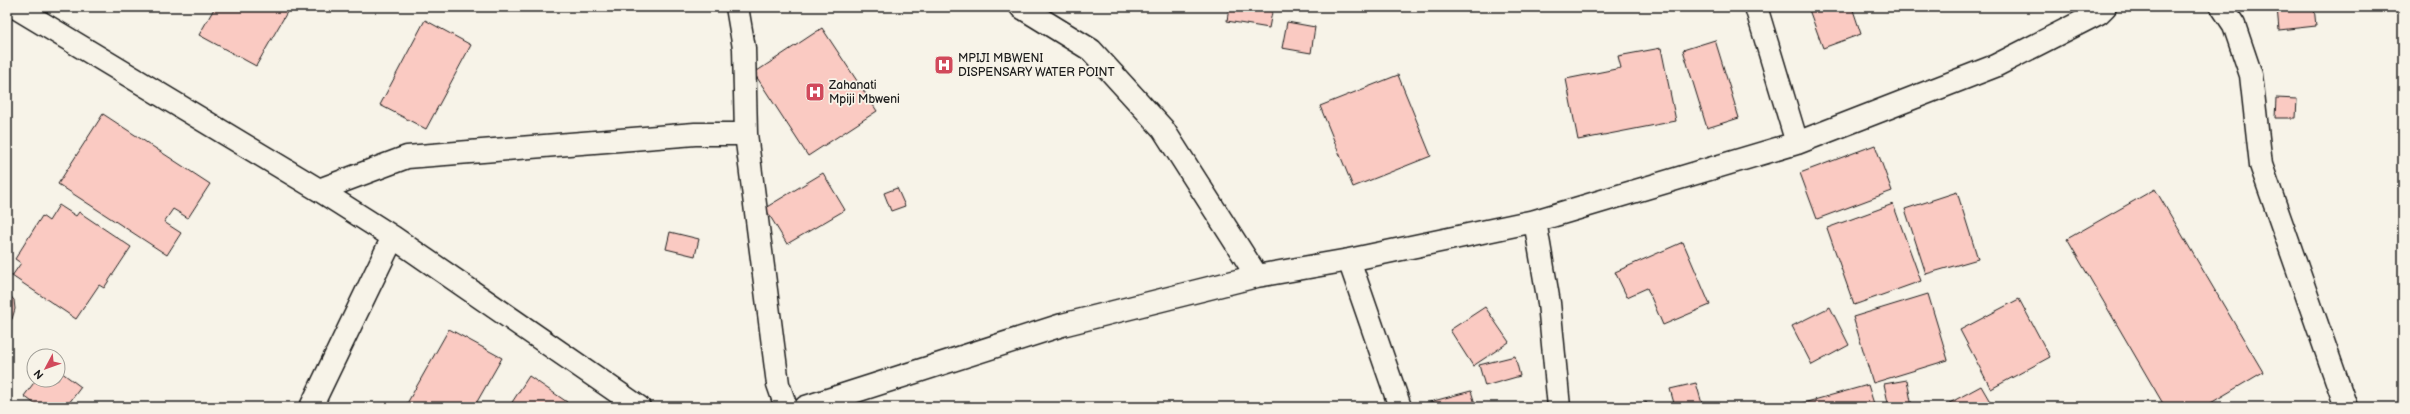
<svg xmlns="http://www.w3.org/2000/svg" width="2410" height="414" viewBox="0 0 2410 414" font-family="'Balsamiq Sans',sans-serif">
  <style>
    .building { fill: #facac2; stroke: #1c1c1c }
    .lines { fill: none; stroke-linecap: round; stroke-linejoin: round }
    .minor-casing { stroke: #1c1c1c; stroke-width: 25 }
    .minor { stroke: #f7f3e8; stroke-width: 22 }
    .labels { text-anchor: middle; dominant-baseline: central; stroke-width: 3.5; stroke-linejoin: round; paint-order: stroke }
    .poi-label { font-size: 12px; fill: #1c1c1c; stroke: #f7f3e8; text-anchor: start }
  </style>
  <rect width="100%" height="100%" fill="#f7f3e8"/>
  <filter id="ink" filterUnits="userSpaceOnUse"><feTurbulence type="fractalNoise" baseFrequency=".025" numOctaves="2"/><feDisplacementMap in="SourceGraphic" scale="8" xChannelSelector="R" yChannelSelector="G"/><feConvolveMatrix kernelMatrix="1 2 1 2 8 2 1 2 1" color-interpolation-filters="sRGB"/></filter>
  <g filter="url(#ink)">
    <path class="building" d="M215,7H290L256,66L199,35Z
      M1229,7H1273L1269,28L1227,21Z
      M1808,7H1862L1853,10L1861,34L1823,48Z
      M2277,7H2314L2316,26L2279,30Z
      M425,20L471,45L426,129L380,105Z
      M1287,22L1315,27L1311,53L1282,48Z
      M822,28L877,111L808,156L754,73Z
      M1715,40L1739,118L1707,128L1683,50Z
      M1661,48L1676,121L1578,140L1566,79L1621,68L1618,56Z
      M1398,75L1431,156L1353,187L1320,106Z
      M2276,98L2297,99L2296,118H2275Z
      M103,114L210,184L188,218L173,209L164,222L181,233L167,255L58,184Z
      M1875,145L1892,191L1817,219L1800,173Z
      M823,173L845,210L787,244L765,208Z
      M897,188L905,206L891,211L884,193Z
      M2155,189L2263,372L2204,407H2165L2067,239Z
      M1957,192L1978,259L1926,274L1905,209Z
      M1893,204L1921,281L1854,305L1827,228Z
      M59,205L76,216L79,212L131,247L104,288L99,285L76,319L12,276L21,263L15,259L42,216L49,221Z
      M670,232L699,239L695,256L666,249Z
      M1683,242L1710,305L1663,325L1647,288L1627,297L1615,272Z
      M7,292L14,300L15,309L12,319L7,323Z
      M1928,294L1948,360L1873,383L1853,317Z
      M2019,299L2050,357L1991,389L1960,330Z
      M1485,307L1509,342L1473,366L1450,330Z
      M1830,307L1849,345L1812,365L1792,326Z
      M449,329L502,358L474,407H405Z
      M1515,356L1520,376L1485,386L1479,365Z
      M61,372L81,387L66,407H39L24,396L36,380H58Z
      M529,376L567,402L564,407H509Z
      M1907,380L1912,407H1889L1884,384Z
      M1696,383L1703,407H1675L1670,389Z
      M1868,385L1875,407H1797L1796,405Z
      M1981,386L1992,405L1944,406Z
      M1471,391L1476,407H1427L1426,403Z
      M1646,402L1649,407H1638Z"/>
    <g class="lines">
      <defs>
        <path id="minor" d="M15,7L319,190L393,237L639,407
          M737,7L744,48L746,134L778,384L786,407
          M1021,7L1091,50L1163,129L1257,276
          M1756,7L1797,143
          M2222,7L2234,25L2251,75L2261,165L2346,407
          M319,190L407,157L695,134H746
          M1535,221L1549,303L1559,407
          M1349,260L1400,407
          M311,407L393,237
          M806,407L1062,325L1257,276L1349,260L1535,221L1797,143L1995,66L2099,13L2105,7"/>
      </defs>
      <use href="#minor" class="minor-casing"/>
      <use href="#minor" class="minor"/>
    </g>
  </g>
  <defs>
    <symbol id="hospital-square" viewBox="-11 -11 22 22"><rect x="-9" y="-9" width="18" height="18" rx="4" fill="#d1495b" stroke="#f7f3e8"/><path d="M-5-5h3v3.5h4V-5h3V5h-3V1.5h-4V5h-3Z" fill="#fff"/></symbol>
  </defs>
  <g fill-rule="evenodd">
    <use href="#hospital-square" x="933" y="54" width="22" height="22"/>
    <use href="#hospital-square" x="804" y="81" width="22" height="22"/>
  </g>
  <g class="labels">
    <g class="poi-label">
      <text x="958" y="58">MPIJI MBWENI<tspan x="958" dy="14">DISPENSARY WATER POINT</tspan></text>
      <text x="829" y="85">Zahanati<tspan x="829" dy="14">Mpiji Mbweni</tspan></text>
    </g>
  </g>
  <rect width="2410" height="414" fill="none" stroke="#f7f3e8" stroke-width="24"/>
  <rect x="12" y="12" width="2386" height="390" fill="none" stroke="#1c1c1c" stroke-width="1.5" filter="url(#ink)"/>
  <g transform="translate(46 368) rotate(229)"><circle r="19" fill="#f7f3e8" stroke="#9f9d96"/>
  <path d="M0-3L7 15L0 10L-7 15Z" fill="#d1495b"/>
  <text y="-6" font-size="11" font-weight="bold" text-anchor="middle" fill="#1c1c1c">N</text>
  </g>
</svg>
